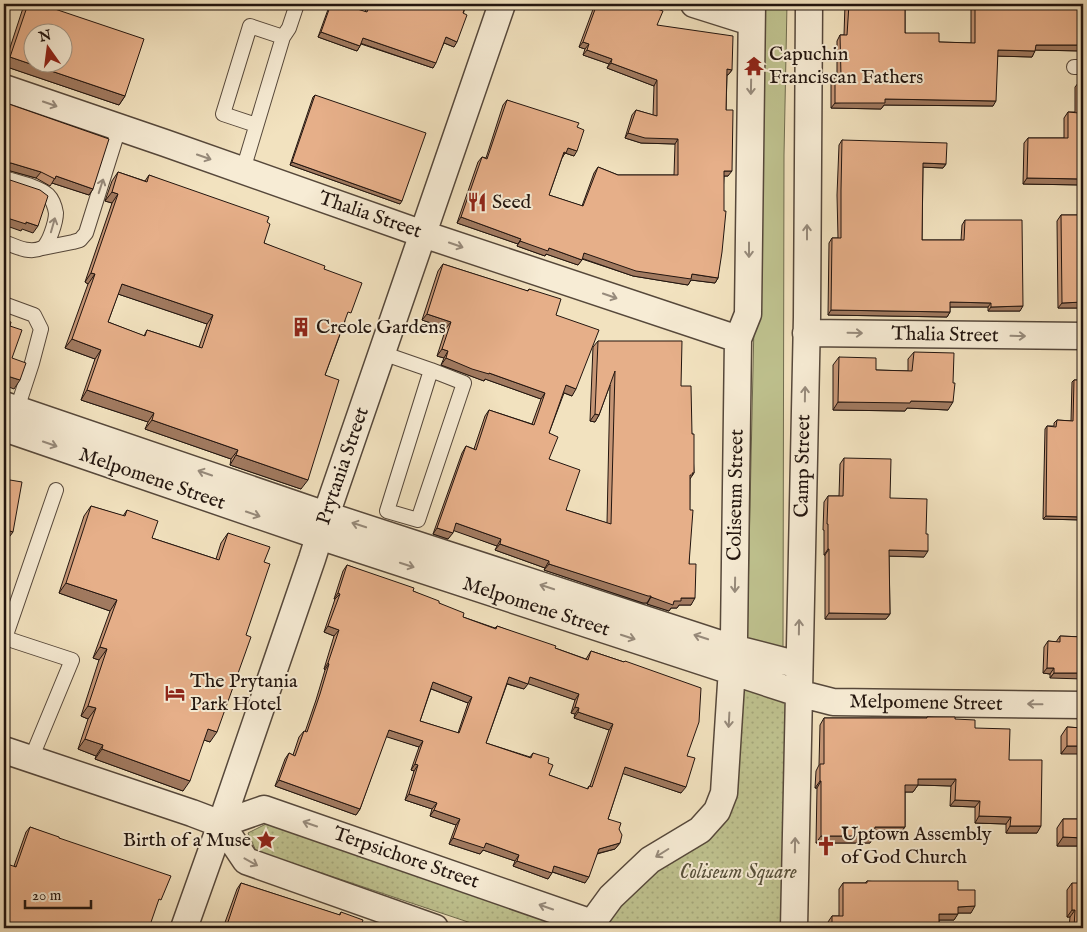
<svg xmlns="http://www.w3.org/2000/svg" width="1087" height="932" viewBox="0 0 1087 932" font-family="'IM FELL English',serif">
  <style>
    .grass { fill: #bfc28f; stroke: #706c4f }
    .park { fill: url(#park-dots); stroke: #706c4f }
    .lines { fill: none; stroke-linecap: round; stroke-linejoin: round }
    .service-casing { stroke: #56483b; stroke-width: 16 }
    .minor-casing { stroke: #56483b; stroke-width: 29 }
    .service { stroke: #f7ecd5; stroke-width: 14 }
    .minor { stroke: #f7ecd5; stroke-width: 26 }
    .wall { fill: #c69676; stroke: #22150f; fill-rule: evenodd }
    .shaded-wall { fill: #a17a60; stroke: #22150f }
    .building { fill: #e6af89; stroke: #22150f; fill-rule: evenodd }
    .oneway { stroke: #978b7c }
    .labels { text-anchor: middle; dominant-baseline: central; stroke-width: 4; stroke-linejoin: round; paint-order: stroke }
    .poi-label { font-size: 20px; fill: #22150f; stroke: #f7ecd5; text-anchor: start }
    .street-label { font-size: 20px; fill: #22150f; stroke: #f7ecd5 }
    .park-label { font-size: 20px; font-style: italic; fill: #59523c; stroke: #f7ecd5 }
  </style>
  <defs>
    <pattern id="park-dots" width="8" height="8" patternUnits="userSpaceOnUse" patternTransform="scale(1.25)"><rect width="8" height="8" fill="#bfc28f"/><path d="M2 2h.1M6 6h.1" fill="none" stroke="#a4a67a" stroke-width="1.8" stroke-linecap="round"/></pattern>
  </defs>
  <rect width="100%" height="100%" fill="#f2e2bf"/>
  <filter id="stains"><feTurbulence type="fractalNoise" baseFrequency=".004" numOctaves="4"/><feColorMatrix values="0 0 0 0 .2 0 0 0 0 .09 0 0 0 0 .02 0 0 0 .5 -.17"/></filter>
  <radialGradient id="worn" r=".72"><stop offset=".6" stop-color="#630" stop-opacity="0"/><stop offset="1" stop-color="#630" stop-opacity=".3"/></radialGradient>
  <path class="grass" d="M761,4H787L784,155L783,647L775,653L747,644Z"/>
  <path class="park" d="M732,671L798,693L794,928H590L717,811Z
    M268,823L565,928H486L256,851L248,833Z"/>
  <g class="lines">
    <defs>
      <path id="service" d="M283,37L289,28L297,4
        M1074,67H1083
        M243,170L283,37L250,26L223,114L256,125
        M4,178C16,182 38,186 48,195C52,199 55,207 56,213C56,221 49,245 42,248C29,254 15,246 4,242
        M43,248L73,242L80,240L86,233L119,128
        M4,304L34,315L41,329L32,363L17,409
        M382,353L431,370L387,511L418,520L464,383L431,370
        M5,638L56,490
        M4,641L5,638L72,660L31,759"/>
      <path id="minor" d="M694,4L751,22
        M4,88L165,143L423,234L738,339
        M806,333L1083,336
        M4,405L326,515L733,648L799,665
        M4,428L319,536L798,693L833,702L1083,705
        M4,750L192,813L221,824L246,861L435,928
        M221,824L264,809L592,923
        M184,928L221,824L312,559L326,515L502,4
        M590,928L592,923L611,897L650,860L700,830L717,811L724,793L734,637L738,339L748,314L752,4
        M794,928L807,317L809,4"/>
    </defs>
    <use href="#service" class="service-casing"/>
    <use href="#minor" class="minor-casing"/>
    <use href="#service" class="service"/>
    <use href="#minor" class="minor"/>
  </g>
  <path class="wall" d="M26,4H40L125,96L119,105L4,66L23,8Z
    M330,4H341L365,12L368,4H466L454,47L444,43L433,68L361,44L357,51L318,37Z
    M595,4H642L657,25L732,70L728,75H727L726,110L728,176H724L718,278L715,283L691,280L688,285L633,276L582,259L578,265L546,254L545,256L517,246L518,244L457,223L478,162L482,157L486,158L503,105L507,100L577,127L574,156L565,153L562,158L549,195L582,206L594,173L598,167L618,175H674L675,144L641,143L625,138L632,115L636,110L653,115L654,86L607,68L609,64L583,55L585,49L579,47Z
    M845,4H905V33L939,42L971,43V8H962V4H1083V51L1035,50L1032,57L997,56L993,106L884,105L881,109L831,108V82L835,76H837V41L840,35H844Z
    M1079,82H1083V185L1023,184L1024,143L1028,138H1064V118L1068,112H1075V87Z
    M315,95L400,204L290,165L313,97Z
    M6,103L93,189L89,195L52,183L50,186L36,178L7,170H4V106Z
    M842,140L946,164L943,168L923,167L922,240H961L962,225L965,220L1020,311H988V307H950V312L947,317L828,315L829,243L832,238H838L837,195L839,145Z
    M118,172L145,181L149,175L267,222L264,243L324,269L345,321L325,375L301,489L230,465L231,459L145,429L148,422L81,400L95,359L65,348L88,284L85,282L112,203L105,201L112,181ZM118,294L207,324L199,347L147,330L144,336L108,322Z
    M1061,215H1083V308H1058L1057,221Z
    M443,264L527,291L529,289L556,315L572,396L564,393L549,433V459L566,510L607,523L610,385L599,415L595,422L590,421L593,347L598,341L681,386L692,434L694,473L690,479L689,564L691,605H679L677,608H671L669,611L647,604V603H643L544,570L545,568L495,550L497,546L454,530L448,539L433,534L462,453L466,446L474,449L485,416L489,410L532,424L541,399L485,379L484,381L468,375L441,365L444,358L437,356L446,328L422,320L438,271Z
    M914,352L948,410L907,408L905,411L833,410V365L839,357L876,370L908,371V359Z
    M1074,380H1083V520L1043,519L1045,429L1047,426H1054V423L1057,420L1071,421L1072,382Z
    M844,458L890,498L924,557L889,556L890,614L886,619H825V555H824V530H823L824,502L828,496H839L840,464Z
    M91,506L123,516L127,510L152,538L216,559L221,543L228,533L264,562L210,742L204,740L183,791L95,759L96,756L78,749L88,719L81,716L99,660L93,658L110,611L59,593L84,516Z
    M347,565L413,591L439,603L463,617L495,628L497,626L555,648L586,659L591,651L624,662L625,661L687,756L681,793L623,773L608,819L619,829L620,843L615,849L597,854L585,883L552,872L548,879L513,866L515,861L483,850L480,854L449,844L456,825L430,816L432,809L405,800L414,771L411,770L419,747L386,736L360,809L356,815L275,786L285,759L289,753L293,755L299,737L304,731L305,732L316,700L325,670L324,669L334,636L324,632L335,599H334L343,571ZM528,683L575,700L571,713L575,714L574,718L609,730L590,786H589L587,789L549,775L548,763L533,753L530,757L486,743L507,684L524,689ZM431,689L468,703L458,733L420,721Z
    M1060,636L1083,637L1050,678V674L1043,673L1044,647L1048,641L1056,642Z
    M927,717L955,719L975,728L1009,760L1037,833H1006V824L975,823V807L950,806L951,786L918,785L913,792H905V827L900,833H874V836L870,843H816L817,788H815L816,771L819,765L820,725L824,718H926Z
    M1067,727L1083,728L1061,754V736Z
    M1063,819H1083V846H1057V828Z
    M30,827L59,838L157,905L14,866L26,832Z
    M867,881L958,890L971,913H958L954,920H939V928H828V922L832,916H839V889L843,883H865Z
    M241,883L339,915L341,912L360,928H223L237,889Z
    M1072,883L1083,928H1069L1070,917H1067V890Z"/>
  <path class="shaded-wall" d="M965,4H975L971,8H962Z
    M321,32L360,46L357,51L318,37Z
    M446,37L457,42L454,47L442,42Z
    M363,38L436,63L433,68L360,43Z
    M583,42L589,44L585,49L579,47Z
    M1036,45H1083V51L1032,50Z
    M587,50L612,59L609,64L583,55Z
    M998,50L1035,51L1032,57L994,56Z
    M10,57L125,96L119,105L4,66Z
    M611,63L657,80L654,86L607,68Z
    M727,69L732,70L728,75L723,74Z
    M885,99L996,101L993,106L884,105L881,109L831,108L835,103Z
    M628,133L678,139L675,144L641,143L625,138Z
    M568,148L577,151L574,156L565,153L562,158L560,157Z
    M292,162L402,201L400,204L290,165Z
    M6,163H11L41,172L36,178L7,170H4V164Z
    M923,163L946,164L943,168L920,167Z
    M724,171H732L728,176H721Z
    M56,176L93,189L89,195L52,183Z
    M1027,178L1083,179V185L1023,184Z
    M112,192L118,194L112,203L105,201Z
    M4,217L26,222L38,226L33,233L22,229L21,231L4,225Z
    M461,217L521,239L518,244L457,223Z
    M520,241L549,248L582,260L578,265L546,254L545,256L517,246Z
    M584,253L692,274L718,278L715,283L691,280L688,285L633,276L581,258Z
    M91,273L95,274L88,284L85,282Z
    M122,284L213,315L207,324L115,293Z
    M950,302L991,303L988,307H947Z
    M1083,302V308H1058L1062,303Z
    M1023,306L1020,311H988L991,307Z
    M831,310L950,312L947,317L828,315Z
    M427,314L451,322L446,328L422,320Z
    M72,339L101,350L95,359L65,348Z
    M442,349L448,351L444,358L437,356Z
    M446,358L489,373L545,393L541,399L485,379L484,381L468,375L441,365Z
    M4,375L20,380L14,389L4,385Z
    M566,385L576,389L572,396L562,392Z
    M87,390L154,413L148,422L81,400Z
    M911,401L953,402L948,410L907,408L905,411L833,410L838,402Z
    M595,414L599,415L595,422L590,421Z
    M152,420L238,450L231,459L145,429Z
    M236,455L308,480L301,489L230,465Z
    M1046,516L1083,517V520L1043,519Z
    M456,523L501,539L497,546L452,530Z
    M437,528L453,533L448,539L433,534Z
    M10,531L13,532L7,540Z
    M500,544L549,561L545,568L495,550Z
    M828,549H829L825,555H824Z
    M889,550L928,551L924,557L885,556Z
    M549,564L651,596L647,603H643L544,570Z
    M66,583L117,600L110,611L59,593Z
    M338,593L340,594L335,599H334Z
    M651,597L674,601L681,598H695L691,605H679L677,608H671L669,611L647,604Z
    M829,613L890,614L886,619H825Z
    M328,626L339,630L334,636L324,632Z
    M100,647L107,649L99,660L93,658Z
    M328,663L329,664L325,670L324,669Z
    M1047,668H1054L1050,674L1043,673Z
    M1054,673H1083V679L1050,678Z
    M509,677L528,684L524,689L505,683Z
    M530,677L579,694L575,700L526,683Z
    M433,682L472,697L468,703L429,688Z
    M88,706L96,708L88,719L81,716Z
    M575,707L579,708L575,714L571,713Z
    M578,712L613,724L609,730L574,718Z
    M208,729L217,732L210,742L201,739Z
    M389,730L423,741L419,747L384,736Z
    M85,739L103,745L96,756L78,749Z
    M1067,746H1083V754H1061Z
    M102,749L190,781L183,791L95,759Z
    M415,764L418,765L414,771L411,770Z
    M625,767L686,787L681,793L621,773Z
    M918,779H956L951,786L918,785L913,792H900L905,785Z
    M279,780L360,809L356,815L275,786Z
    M820,781H821L817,788H815Z
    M409,794L437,803L432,809L405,800Z
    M955,800L980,801L975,807L950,806Z
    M434,810L460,819L456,825L430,816Z
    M979,816L1011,817L1006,824L975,823Z
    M1010,826H1041L1037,833H1006Z
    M875,827H905L900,833H870Z
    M821,836H874L870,843H816Z
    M1063,837L1083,838V846H1057Z
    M453,838L486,843L519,855L515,861L483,850L480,854L449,844Z
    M620,843L615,849L595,854L599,849Z
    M517,861L552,873L548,879L513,866Z
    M554,866L589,877L585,883L550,871Z
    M975,906L971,913H954L958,907Z
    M1072,910H1075L1070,917H1067Z
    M939,914H958L954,920H935Z"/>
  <path class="building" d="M28,4H40L144,39L125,96L10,57ZM32,32H62V62H32Z
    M331,4H341L367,12L370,4H466L463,13L467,15L457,42L446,37L436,63L363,38L360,46L321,32Z
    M597,4H642L663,11L657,25L733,36L732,70L727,69L726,110H733L732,171H724V211H726L722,252L718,278L692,274L691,279L636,271L584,253L582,260L549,248L548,251L520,241L521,239L461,217L482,157L487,159L507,100L579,123L577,127L584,130L577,151L568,148L566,153L564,152L549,195L583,206L598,167L618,175H678V139L645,138L628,133L636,110L657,116V80L611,63L612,59L587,50L589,44L583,42Z
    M849,4H905V33H939V42L975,43V4H1083V45H1036L1035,51L998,50L996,101L885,99V103H835V76H841L840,35H847Z
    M1079,82H1083V179L1027,178L1028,138H1068V112L1079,113Z
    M315,95L426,133L402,201L292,162Z
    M6,103L109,139L93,189L56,176L55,179L41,172L11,163H6L4,164V109Z
    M842,140L947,143L946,164L923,163L922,240H964L965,220H1022L1023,306L991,307V303L950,302V312L831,310L832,238H841V190Z
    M118,172L147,182L149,175L269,217L267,222L270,224L264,243L325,266L324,269L362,283L351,313L348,312L325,375L339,380L308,480L236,455L238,450L152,420L154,413L87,390L101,350L72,339L95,274L91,273L118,194L112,192ZM122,284L213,315L202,348L147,330L145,336L108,322Z
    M4,178L40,190L48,196L38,226L26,222V224L4,217Z
    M1061,215H1083V302L1062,303Z
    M443,264L528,291L529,289L561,299L556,315L599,330L576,389L566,385L549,433L558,437L549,459L580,470L566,510L611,524L615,371L599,415L595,414L598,341H682L681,386H691L692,434H694V473H692L693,475H690V510H693L689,564H696L695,598H681V601H674L673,605L651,597V596H648L549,564V561L500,544L501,539L456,523L453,533L437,528L466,446L476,450L489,410L534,425L545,393L489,373V374L472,369L446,358L448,351L442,349L451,322L427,314Z
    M4,320L11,322L10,326L22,330L12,358L26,363L20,380L4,375Z
    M914,352L954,353L953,383H955L953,402L911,401L910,403L838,402L839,357L876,358V370L912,371Z
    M1074,380H1083V517L1046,516L1047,426L1056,427L1057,420L1073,421Z
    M844,458L891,459L890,498L927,499L926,534H928V551L889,550L890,614L829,613V549H828V524H827L828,496H843Z
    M4,479L22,482L13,532L10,531L4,549Z
    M91,506L125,516L127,510L158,521L152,538L219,560L228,533L270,547L264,562L270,564L246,635L251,637L217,732L208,729L190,781L102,749L103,745L85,739L96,708L88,706L107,649L100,647L117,600L66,583Z
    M347,565L414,588L413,591L439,601V603L464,613L463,617L496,629L497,626L556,646L555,648L588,660L591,651L624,662L625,661L701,688L699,722L687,756L695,758L686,787L625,767L608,819L621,823L619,829L622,835L620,843L599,849L589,877L554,866L552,873L517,861L519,855L486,843L484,848L453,838L460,819L434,810L437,803L409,794L418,765L415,764L423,741L389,730L360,809L279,780L289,753L295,756L304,731L307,732L320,694L329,664L328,663L339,630L328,626L340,594L338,593ZM509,677L528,684L530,677L579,694L575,707L579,708L578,712L613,724L592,787L589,786L588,789L549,775L553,765L548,763L549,758L533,753L531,758L486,743ZM433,682L472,697L459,733L420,721Z
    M1060,636L1083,637V673H1054V668H1047L1048,641L1060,642Z
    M927,717H955V719L975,720V728L1010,729L1009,760H1042L1041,826H1010L1011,817L979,816L980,801L955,800L956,779H918V785H905V827H875L874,836H821V781H820V764H824V718H927Z
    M1067,727L1083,728V746H1067Z
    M1063,819H1083V838L1063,837Z
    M30,827L59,837V838L171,876L161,900L159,899L149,928H4V863L16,867Z
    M867,881H958V890H975V906L958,907V914H939V928H832V916H843V883H867Z
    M241,883L340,915L341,912L363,920L360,928H226Z
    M1072,883H1083V928H1074L1075,910H1072Z"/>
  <defs><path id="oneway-shaft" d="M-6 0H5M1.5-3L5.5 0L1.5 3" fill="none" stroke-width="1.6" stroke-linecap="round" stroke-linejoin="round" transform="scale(1.25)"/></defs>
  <g class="oneway">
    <use href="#oneway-shaft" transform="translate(751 87) rotate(91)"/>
    <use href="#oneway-shaft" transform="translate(50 104) rotate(19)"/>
    <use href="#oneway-shaft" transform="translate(204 157) rotate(19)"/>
    <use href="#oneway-shaft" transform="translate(101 186) rotate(-72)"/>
    <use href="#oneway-shaft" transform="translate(53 225) rotate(-74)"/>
    <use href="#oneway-shaft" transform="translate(807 232) rotate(-90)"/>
    <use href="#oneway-shaft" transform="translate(456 245) rotate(19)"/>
    <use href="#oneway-shaft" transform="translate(749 250) rotate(90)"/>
    <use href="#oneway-shaft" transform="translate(610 296) rotate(19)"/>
    <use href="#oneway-shaft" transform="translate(855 333) rotate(1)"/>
    <use href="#oneway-shaft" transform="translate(1018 336) rotate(1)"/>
    <use href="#oneway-shaft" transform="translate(805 394) rotate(-89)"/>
    <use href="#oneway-shaft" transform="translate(50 444) rotate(19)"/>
    <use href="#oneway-shaft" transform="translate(205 473) rotate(-161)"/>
    <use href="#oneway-shaft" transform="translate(253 514) rotate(19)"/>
    <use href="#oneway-shaft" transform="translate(359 525) rotate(-162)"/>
    <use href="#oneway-shaft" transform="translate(407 565) rotate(18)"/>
    <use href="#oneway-shaft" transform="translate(735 585) rotate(91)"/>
    <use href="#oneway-shaft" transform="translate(547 587) rotate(-162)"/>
    <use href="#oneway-shaft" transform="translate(799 627) rotate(-89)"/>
    <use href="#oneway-shaft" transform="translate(628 637) rotate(18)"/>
    <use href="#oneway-shaft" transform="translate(701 637) rotate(-162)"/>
    <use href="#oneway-shaft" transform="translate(1035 704) rotate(-179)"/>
    <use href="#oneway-shaft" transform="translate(729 720) rotate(93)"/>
    <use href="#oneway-shaft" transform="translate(310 824) rotate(-161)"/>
    <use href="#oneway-shaft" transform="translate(795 845) rotate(-89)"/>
    <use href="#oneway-shaft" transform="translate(662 853) rotate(148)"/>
    <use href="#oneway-shaft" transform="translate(251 862) rotate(29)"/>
    <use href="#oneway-shaft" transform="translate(546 907) rotate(-161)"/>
  </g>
  <defs>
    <symbol id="temple-bare" viewBox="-9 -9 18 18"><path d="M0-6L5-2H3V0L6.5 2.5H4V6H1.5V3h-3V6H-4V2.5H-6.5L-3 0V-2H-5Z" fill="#8f2418" stroke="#f7ecd5" stroke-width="2.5" paint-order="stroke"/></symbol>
    <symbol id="restaurant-bare" viewBox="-9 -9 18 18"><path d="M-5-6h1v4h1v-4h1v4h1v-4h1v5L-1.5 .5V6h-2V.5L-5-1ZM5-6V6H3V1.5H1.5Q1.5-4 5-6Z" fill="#8f2418" stroke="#f7ecd5" stroke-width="2.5" paint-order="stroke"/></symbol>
    <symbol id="building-bare" viewBox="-9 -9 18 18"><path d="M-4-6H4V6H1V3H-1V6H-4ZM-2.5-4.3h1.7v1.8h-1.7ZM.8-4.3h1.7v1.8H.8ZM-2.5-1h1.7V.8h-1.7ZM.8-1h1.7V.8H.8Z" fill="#8f2418" stroke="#f7ecd5" stroke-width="2.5" paint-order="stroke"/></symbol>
    <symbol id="hotel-bare" viewBox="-9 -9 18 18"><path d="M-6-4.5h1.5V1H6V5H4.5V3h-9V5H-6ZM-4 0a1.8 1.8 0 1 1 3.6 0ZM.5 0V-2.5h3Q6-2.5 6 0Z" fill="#8f2418" stroke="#f7ecd5" stroke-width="2.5" paint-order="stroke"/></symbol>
    <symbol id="sight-bare" viewBox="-9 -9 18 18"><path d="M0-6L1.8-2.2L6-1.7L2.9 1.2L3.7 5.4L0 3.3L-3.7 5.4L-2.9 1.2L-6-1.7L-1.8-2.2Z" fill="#8f2418" stroke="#f7ecd5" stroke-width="2.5" paint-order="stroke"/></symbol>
    <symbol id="church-bare" viewBox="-9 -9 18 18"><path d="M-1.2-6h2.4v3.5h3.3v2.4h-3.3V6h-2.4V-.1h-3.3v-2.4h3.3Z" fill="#8f2418" stroke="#f7ecd5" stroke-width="2.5" paint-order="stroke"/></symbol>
  </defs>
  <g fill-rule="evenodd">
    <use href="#temple-bare" x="740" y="52" width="28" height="28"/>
    <use href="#restaurant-bare" x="463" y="188" width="28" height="28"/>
    <use href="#building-bare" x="287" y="313" width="28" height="28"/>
    <use href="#hotel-bare" x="161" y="679" width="28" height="28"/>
    <use href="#sight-bare" x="252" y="826" width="28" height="28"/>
    <use href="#church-bare" x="812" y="832" width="28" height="28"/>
  </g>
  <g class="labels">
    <g class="poi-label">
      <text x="769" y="54">Capuchin<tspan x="769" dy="23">Franciscan Fathers</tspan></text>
      <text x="492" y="202">Seed</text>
      <text x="316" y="327">Creole Gardens</text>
      <text x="190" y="681">The Prytania<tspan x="190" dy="23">Park Hotel</tspan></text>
      <text x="841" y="834">Uptown Assembly<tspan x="841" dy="23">of God Church</tspan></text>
      <text x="251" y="840" text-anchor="end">Birth of a Muse</text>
    </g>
    <g class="street-label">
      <text transform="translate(370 215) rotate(19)">Thalia Street</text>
      <text transform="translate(945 335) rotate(1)">Thalia Street</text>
      <text transform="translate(343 466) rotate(-71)">Prytania Street</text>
      <text transform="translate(803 466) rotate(-89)">Camp Street</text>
      <text transform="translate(152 479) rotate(19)">Melpomene Street</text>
      <text transform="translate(736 495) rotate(-89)">Coliseum Street</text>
      <text transform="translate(536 607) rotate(18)">Melpomene Street</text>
      <text transform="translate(926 703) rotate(1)">Melpomene Street</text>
      <text transform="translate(406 858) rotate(19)">Terpsichore Street</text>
    </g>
    <g class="park-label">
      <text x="738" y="872">Coliseum Square</text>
    </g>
  </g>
  <rect width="1087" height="932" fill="none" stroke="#f2e2bf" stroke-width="20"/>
  <rect x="5" y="5" width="1077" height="922" fill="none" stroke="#22150f" stroke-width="2.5"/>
  <rect x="10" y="10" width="1067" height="912" fill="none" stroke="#22150f"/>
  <g transform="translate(48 48) rotate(346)"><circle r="24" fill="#f7ecd5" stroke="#a29686"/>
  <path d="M0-4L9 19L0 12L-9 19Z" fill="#8f2418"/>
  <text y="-8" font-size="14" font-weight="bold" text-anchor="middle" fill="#22150f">N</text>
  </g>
  <path d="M25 900v8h66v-8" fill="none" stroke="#22150f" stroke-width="2.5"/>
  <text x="32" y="900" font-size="15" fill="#22150f" stroke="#f7ecd5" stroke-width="4" paint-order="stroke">20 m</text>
  <rect width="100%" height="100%" filter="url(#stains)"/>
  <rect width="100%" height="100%" fill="url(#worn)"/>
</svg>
